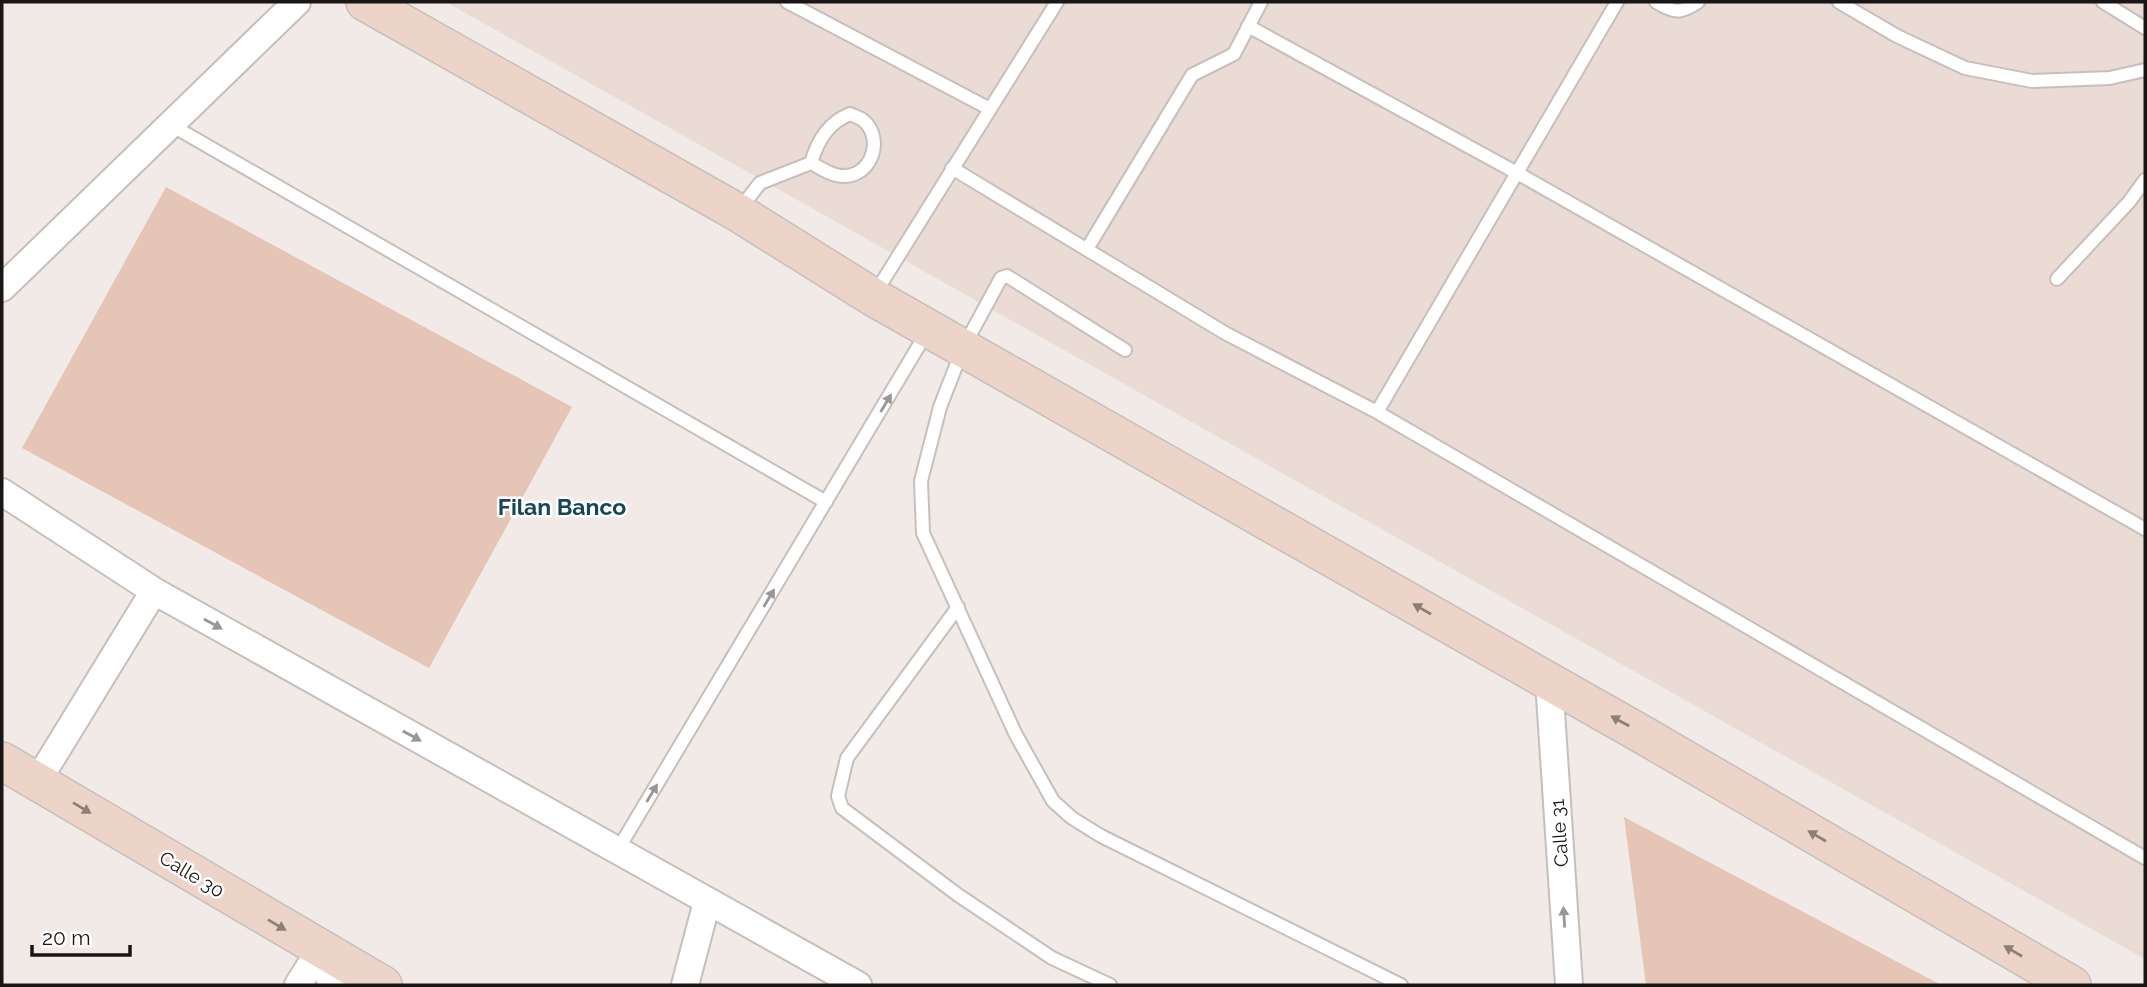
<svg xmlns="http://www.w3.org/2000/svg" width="2147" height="987" viewBox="0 0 2147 987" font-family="Raleway,sans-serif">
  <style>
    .built { fill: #eadbd4 }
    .green { fill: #e5c5b5 }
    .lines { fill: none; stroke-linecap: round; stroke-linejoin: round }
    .lane-casing { stroke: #c6bfbc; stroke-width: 16 }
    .street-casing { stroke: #c6bfbc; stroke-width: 30 }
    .secondary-casing { stroke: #c6bfbc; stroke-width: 40 }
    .lane { stroke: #fff; stroke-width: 12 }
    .street { stroke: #fff; stroke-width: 26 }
    .secondary { stroke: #ecd5c8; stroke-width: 37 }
    .oneway { fill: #989696 }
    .oneway2 { fill: #8d7f77 }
    .labels { text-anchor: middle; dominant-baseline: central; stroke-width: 5; stroke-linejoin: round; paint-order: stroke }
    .street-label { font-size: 19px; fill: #191615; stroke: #fff }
    .quarter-label { font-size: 23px; font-weight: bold; fill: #17465a; stroke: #fff }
  </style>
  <rect width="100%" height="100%" fill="#f1eae6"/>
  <path class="built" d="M446,2H2145V959Z"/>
  <path class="green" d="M166,187L572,407L429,668L22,448Z
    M1624,817L1941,985H1646Z"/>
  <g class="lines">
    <defs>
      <path id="lane" d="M787,2L990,109
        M1656,2C1674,13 1680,14 1698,2
        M1839,2L1897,36L1965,68L2032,81L2110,78L2145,70
        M2103,2L2145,28
        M1248,26L1517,173L2145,529
        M171,125L826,502
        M952,168L1225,333L1377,412L2145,858
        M740,209L760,183L811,163C819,167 827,173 836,175C869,183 886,141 864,121C861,118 854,116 850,114C829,122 817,142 811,163
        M1087,249L1192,75L1234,54L1261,2
        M2057,279L2129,202L2145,180
        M874,295L1057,2
        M1125,350L1007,276L1001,278L963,348L940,407L921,481L923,533L1016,735L1053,801L1072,818L1101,836L1401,985
        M1377,412L1617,2
        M958,607L847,758L838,796L842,808L958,895L1052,958L1110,985
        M617,851L927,332"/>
      <path id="street" d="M2,288L297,2
        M2,492L154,591L858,985
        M1549,681L1569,985
        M37,782L154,591
        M320,950L332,985
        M298,985L320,950
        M685,985L707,902"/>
      <path id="secondary" d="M365,2L737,212L873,297L1645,736L2072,985
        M2,761L383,985"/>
    </defs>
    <use href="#lane" class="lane-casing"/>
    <use href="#street" class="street-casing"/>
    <use href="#secondary" class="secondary-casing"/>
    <use href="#lane" class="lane"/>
    <use href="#street" class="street"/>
    <use href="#secondary" class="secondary"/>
  </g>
  <defs><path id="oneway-solid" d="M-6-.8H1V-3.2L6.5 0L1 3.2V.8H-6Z" transform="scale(1.75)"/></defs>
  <g class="oneway">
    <use href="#oneway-solid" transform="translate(886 403) rotate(-59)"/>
    <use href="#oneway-solid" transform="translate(769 598) rotate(-59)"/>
    <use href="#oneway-solid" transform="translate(213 624) rotate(29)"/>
    <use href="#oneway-solid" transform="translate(412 736) rotate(29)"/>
    <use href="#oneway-solid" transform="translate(652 793) rotate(-59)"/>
    <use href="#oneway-solid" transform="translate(1564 917) rotate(-94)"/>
  </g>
  <g class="oneway2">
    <use href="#oneway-solid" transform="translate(1422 609) rotate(-150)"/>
    <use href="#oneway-solid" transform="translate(1620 721) rotate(-151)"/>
    <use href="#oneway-solid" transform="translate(82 808) rotate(31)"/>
    <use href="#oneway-solid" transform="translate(1817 836) rotate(-150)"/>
    <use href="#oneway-solid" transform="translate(277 925) rotate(31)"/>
    <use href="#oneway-solid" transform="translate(2013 951) rotate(-150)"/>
  </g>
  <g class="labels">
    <g class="street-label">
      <text transform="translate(1559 833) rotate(-94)">Calle 31</text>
      <text transform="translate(192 874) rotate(31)">Calle 30</text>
    </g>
    <g class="quarter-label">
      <text x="562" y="506">Filan Banco</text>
    </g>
  </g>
  <rect width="2147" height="987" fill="none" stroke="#191615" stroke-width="7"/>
  <path d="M32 945v10h98v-10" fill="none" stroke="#191615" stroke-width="3.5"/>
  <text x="42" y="945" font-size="21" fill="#191615" stroke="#ffffff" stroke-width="5" paint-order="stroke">20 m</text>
</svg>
